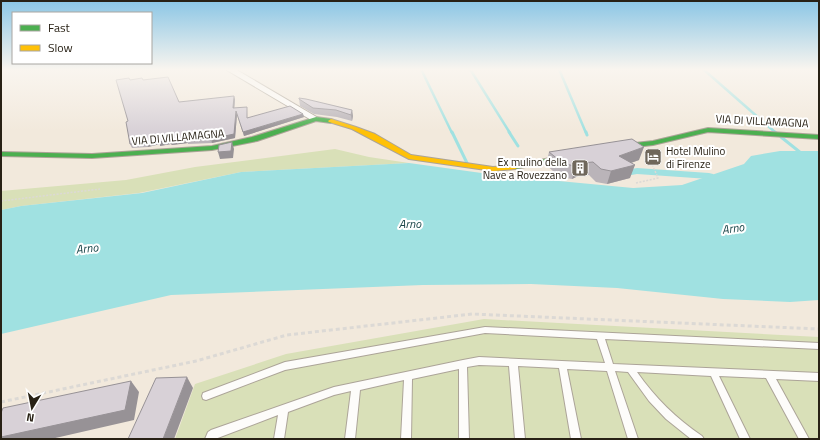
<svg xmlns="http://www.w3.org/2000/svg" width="820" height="440" viewBox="0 0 820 440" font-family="'Titillium Web',sans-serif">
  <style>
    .green { fill: #d9e0b8 }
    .water { fill: #a0e1e1 }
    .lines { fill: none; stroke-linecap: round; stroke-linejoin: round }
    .stream-far1 { stroke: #a0e1e1; stroke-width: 2.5 }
    .stream { stroke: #a0e1e1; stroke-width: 3 }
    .canal { fill: #a0e1e1; fill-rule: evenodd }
    .lane-casing { stroke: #aca498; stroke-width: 2 }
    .street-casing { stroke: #aca498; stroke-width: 2 }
    .fast-casing { stroke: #aca498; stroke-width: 2 }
    .slow-casing { stroke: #aca498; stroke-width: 2 }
    .path-far1 { stroke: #dcd9d5; stroke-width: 1.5; stroke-dasharray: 2 1.5; stroke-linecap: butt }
    .path { stroke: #dcd9d5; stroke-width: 3; stroke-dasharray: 4 3; stroke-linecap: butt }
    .lane { fill: #fdfcfa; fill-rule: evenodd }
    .street { fill: #fdfcfa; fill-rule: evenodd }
    .fast { fill: #4caf50; fill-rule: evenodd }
    .slow { fill: #ffc107; fill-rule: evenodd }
    .wall { fill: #bab4b9 }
    .shaded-wall { fill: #979296 }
    .building { fill: #d8d1d7; stroke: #979296 }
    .labels { text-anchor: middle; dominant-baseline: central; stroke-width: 4; stroke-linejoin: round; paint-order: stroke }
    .street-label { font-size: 11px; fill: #282115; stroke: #fff }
    .poi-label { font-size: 11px; fill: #282115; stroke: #fff; text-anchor: start }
    .water-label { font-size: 12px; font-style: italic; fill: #1a4649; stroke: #fff }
  </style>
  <rect width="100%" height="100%" fill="#f2e9dc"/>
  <path class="green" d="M335,149L369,157L409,163L241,172L139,193L21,206L1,210V191L126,180L195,167Z
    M484,319L819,337V439H175L195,384L286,354Z"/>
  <path class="water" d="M780,151H819V300L790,302L723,299L617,288L531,284L423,285L171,295L1,334V210L21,206L142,193L241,172L409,163L496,175L507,179L527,178L633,188L682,185L744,164L751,156Z"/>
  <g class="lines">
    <path class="stream-far1" d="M421,69L452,133
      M470,69L510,133
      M559,69L586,133
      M703,69L776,133"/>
    <path class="stream" d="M452,132L467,163
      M509,132L518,146
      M586,132L587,135
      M775,132L776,133
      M781,137L801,153"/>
    <path class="canal" d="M637,168L709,173L713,174L715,176L713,178L709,179L637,174L620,177L616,176L614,174L616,172Z"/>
    <defs>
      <path id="lane" d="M485,327L819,343V349L605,339L613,364L819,373V381L776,379L809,439H799L766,378L719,376L750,439H740L711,376L637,372C655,398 677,419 702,436L704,439H691L666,419L649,401L628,372L615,371L638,439H628L607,371L567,369L581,439H571L559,368L518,366L525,439H515L509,366L479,365L467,367L469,439H459V369L412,379L411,439H401L404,380L360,390L355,439H345L351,391L334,395L288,412L284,439H274L278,415L215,439H205L208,432L211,430L334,387L463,360L479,357L605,363L597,339L485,333L285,370L206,400L203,399L202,396L203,393L285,362Z"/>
      <path id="street" d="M225,69H235L320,119L319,121H313Z"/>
      <path id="fast" d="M316,117L331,119L334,121L331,123L316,121L257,141L212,150L92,158L1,156V152L92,154L212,146L252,137Z
        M708,128L819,135V139L708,132L653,145L617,149L613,147L617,145L653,141Z
        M570,154H573V158L515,169L511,167L515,165Z"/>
      <path id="slow" d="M331,119L356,127L375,134L411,155L493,167L515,165L519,167L515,169L493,171L409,159L369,138L352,129L329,122L328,121Z"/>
    </defs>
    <use href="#lane" class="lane-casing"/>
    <use href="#street" class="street-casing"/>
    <use href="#fast" class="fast-casing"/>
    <use href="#slow" class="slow-casing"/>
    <path class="path-far1" d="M636,183L658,178L652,164L653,161
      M1,201L100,189"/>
    <path class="path" d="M1,402L196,361L287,335L472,314L819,329"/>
    <use href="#lane" class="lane"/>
    <use href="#street" class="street"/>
    <use href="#fast" class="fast"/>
    <use href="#slow" class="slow"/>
  </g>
  <path class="wall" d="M130,80H143L179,102L235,99L234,108L247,110V118L303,114L304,117L244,136L237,115L235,138L212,143L188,144V143L172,145L171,144L160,146V144L148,147L132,148L130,144L128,121Z
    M299,99L352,110L353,116L352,121L337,117L314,114L300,106Z
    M549,152L639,160L631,163L630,178L607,184L596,182L589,175L578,176L572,179L560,177L546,165Z"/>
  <path class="shaded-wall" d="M234,96L235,99L234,112L233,108Z
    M352,110L353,116L352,121L351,115Z
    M236,111L237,115L235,138L212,143L211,139Z
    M303,114L304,117L244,136L243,132Z
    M186,139L188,143L172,145L171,144L160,146V144L148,147L147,143L158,140Z
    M232,142L234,149L233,158L220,159L218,152Z
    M644,147L639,160L614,169L619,156Z
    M582,163L578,176L572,179L576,166Z
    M635,165L630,178L607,184L611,171Z
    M187,377L193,388L174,439H163Z
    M131,381L139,392L134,420L51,439H1V437Z"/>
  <path class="building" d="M168,77L179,102L234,96L233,108L247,107V118L290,106L303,114L243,132L236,111L234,134L211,139L187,140L186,139L170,142V140L159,142L158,140L147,143L130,144L126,122L128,121L116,80L129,78L130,80L142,78L143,80Z
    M299,98L306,99L352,110L351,115L336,110L313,108L299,99Z
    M632,139L644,147L619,156L635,165L611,171L601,169L593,162L582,163L576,166L564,164L549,152Z
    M232,142L231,151L218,152L219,145Z
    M187,377L163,439H128L156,378Z
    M131,381L125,410L1,437V413L3,408Z"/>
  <linearGradient id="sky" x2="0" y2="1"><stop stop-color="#8bc6e5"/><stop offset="0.53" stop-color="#f9f5ef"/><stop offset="1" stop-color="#f9f5ef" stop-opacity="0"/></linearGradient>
  <rect width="820" height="131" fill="url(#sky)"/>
  <defs>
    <symbol id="hotel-square" viewBox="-11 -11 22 22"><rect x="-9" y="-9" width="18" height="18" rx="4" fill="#6f675b" stroke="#fff"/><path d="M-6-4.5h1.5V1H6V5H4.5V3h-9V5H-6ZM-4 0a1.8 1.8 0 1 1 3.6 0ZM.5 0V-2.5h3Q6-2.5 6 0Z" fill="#fff"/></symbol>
    <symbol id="building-square" viewBox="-11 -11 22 22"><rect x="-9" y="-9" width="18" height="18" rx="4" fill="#6f675b" stroke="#fff"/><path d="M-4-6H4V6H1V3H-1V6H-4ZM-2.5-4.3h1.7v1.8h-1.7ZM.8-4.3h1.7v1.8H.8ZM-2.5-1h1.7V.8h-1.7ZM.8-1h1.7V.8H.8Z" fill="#fff"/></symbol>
  </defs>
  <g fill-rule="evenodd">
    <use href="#hotel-square" x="643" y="147" width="20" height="20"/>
    <use href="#building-square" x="570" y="158" width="20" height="20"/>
  </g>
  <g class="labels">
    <g class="street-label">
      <text transform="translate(762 121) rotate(3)">VIA DI VILLAMAGNA</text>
      <text transform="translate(178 137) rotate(-5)">VIA DI VILLAMAGNA</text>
    </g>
    <g class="poi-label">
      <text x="666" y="151">Hotel Mulino<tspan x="666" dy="13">di Firenze</tspan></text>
      <text x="567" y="162" text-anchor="end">Ex mulino della<tspan x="567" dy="13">Nave a Rovezzano</tspan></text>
    </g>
    <g class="water-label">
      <text x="410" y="223">Arno</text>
      <text transform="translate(733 228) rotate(-8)">Arno</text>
      <text transform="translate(87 248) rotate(-6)">Arno</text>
    </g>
  </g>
  <rect width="820" height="440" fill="none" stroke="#282115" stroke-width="4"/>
  <rect x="12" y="12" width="140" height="52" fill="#ffffff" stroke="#a9a6a1"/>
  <rect x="20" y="25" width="20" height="6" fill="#4caf50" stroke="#a9a6a1"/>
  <text x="48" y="32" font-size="12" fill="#282115">Fast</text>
  <rect x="20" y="45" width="20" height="6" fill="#ffc107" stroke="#a9a6a1"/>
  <text x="48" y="52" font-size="12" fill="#282115">Slow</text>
  <g transform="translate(32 408) rotate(190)" stroke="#ffffff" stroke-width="3" paint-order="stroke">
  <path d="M0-3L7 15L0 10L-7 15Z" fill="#282115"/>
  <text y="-6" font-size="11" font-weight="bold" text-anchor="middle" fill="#282115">N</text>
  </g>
</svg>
